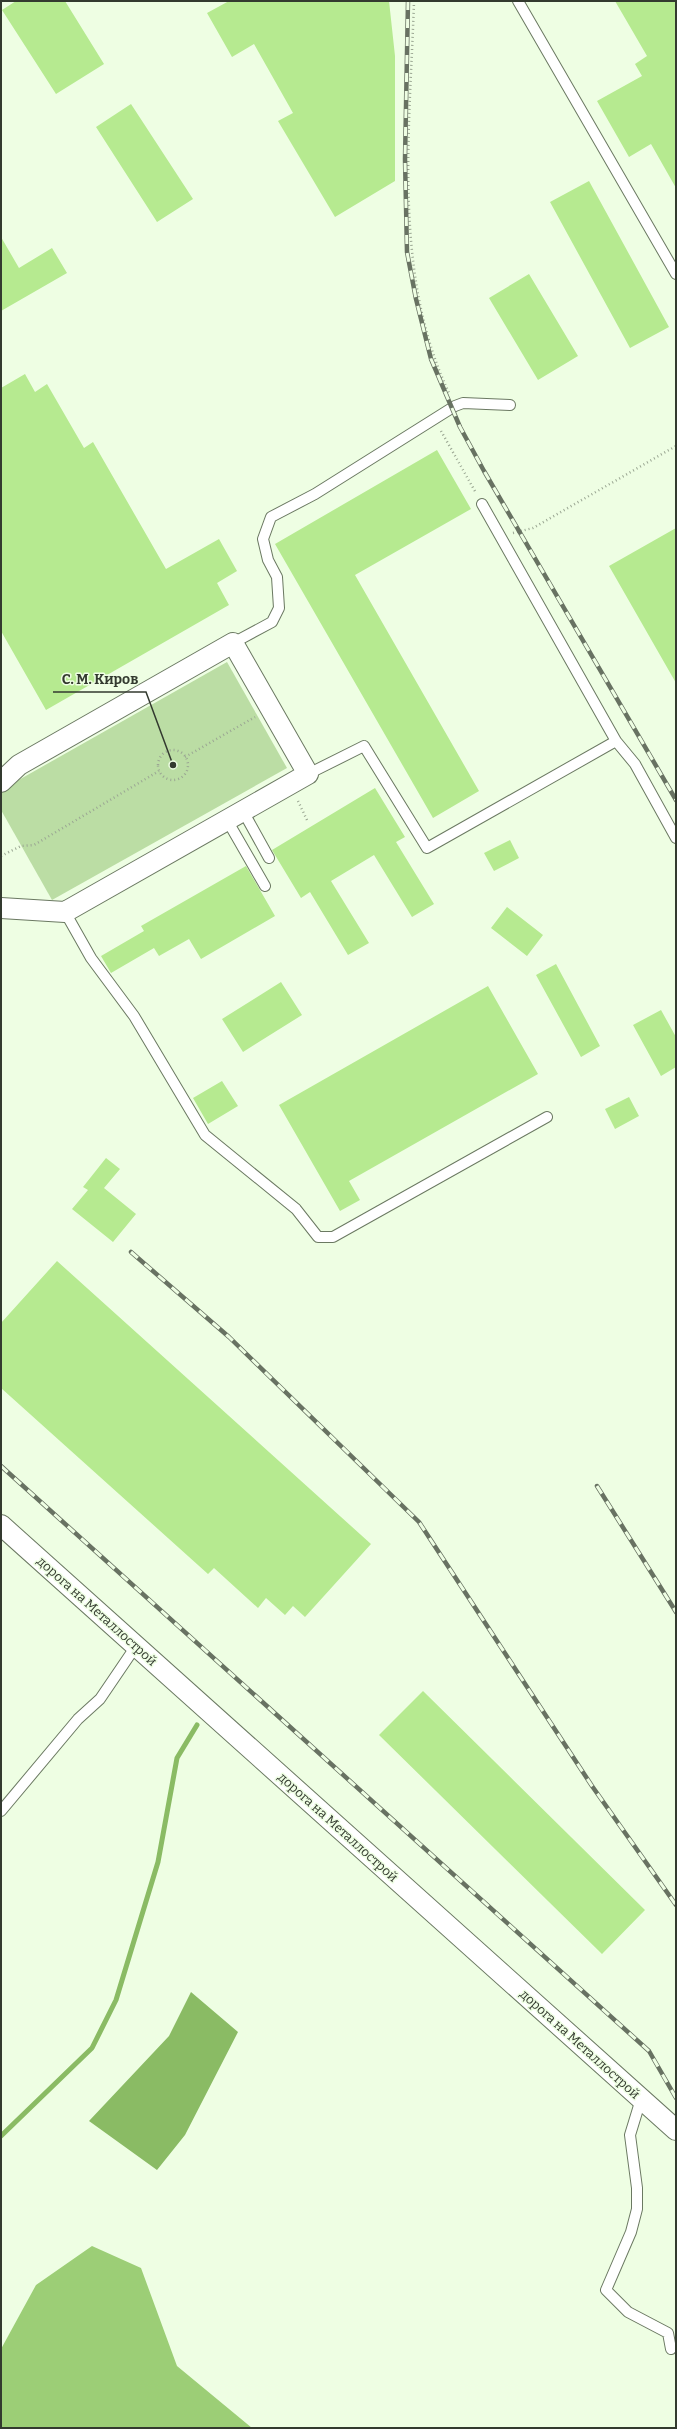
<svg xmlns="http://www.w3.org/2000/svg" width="677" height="2429" viewBox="0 0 677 2429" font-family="Bitter,serif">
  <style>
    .green { fill: #bbdda4 }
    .forest { fill: #9cce76 }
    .water { fill: #8abb64 }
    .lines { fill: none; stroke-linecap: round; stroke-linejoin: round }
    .stream { stroke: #8abb64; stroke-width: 5 }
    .building { fill: #b6ea90 }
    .lane-casing { stroke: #6b7962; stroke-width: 12 }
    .street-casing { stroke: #6b7962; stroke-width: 22 }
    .path { stroke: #9ba793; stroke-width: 2.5; stroke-dasharray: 1 3; stroke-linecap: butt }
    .lane { stroke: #fff; stroke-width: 10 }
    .street { stroke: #fff; stroke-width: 20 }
    .rail-casing { stroke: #687262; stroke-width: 4.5 }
    .rail { stroke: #eefee3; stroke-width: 3; stroke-dasharray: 9; stroke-linecap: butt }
    .labels { text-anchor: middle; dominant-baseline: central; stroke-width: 3; stroke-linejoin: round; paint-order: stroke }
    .street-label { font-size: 13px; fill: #333a2f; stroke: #eefee3 }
    .leader { fill: none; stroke: #333a2f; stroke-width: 1.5 }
    .callout-dot { fill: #333a2f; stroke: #eefee3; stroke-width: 1.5 }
    .callout-label { font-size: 14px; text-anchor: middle; font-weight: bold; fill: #333a2f; stroke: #eefee3; stroke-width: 3; stroke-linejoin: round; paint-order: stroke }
  </style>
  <rect width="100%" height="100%" fill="#eefee3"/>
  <path class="green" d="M227,662L287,768L52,900L1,810V790Z"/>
  <path class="forest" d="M92,2246L141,2268L177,2366L252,2428H1V2349L36,2285Z"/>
  <path class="water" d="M191,1992L238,2032L185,2135L157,2170L89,2121L169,2036Z"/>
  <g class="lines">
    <path class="stream" d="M1,2136L92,2048L116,2000L158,1862L177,1758L197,1725"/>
  </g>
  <path class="building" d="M16,1H65L104,64L56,94L2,10Z
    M229,1H389L395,56V181L335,217L278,121L293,113L254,44L232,57L207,13Z
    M615,1H676V188L651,144L629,157L597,101L642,76L635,64L647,56Z
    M131,104L193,199L157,222L96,127Z
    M589,181L669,327L630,348L550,202Z
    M1,237L19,268L52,248L67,273L1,311Z
    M529,274L578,356L538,380L489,298Z
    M25,374L35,392L47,384L84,448L93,442L166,569L219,539L237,571L217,583L229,605L46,710L1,631V388Z
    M437,450L471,509L355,575L479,791L433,818L275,544Z
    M676,528V683L609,566Z
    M375,788L405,837L396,842L434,904L412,917L374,855L331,881L369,943L348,955L310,892L301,898L272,850Z
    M510,840L519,858L494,871L484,853Z
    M246,866L275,916L201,959L189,939L159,956L154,948L111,973L101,956L144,931L141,926Z
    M507,907L543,935L527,956L491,928Z
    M556,964L600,1046L581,1057L536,975Z
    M281,982L302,1015L243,1052L222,1019Z
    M488,986L538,1074L349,1181L360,1200L340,1211L279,1105Z
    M661,1010L676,1037V1067L661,1076L633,1025Z
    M222,1081L238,1106L208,1124L193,1098Z
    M629,1097L639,1116L615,1129L605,1109Z
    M106,1158L120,1169L104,1188L136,1214L113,1242L72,1209L88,1190L83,1187Z
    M57,1261L371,1544L305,1617L293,1606L285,1615L266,1598L258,1608L214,1568L208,1574L1,1388V1323Z
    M423,1691L645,1910L602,1954L379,1735Z"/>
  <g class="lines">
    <defs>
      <path id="lane" d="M518,1L676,274
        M482,504L616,741
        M233,643L272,622L279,608L277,577L268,560L263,539L271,517L315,494L455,406L463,403L510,405
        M308,774L364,746L427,848L616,741L635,764L676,838
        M243,811L269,858
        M227,820L265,886
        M65,912L91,958L134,1016L205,1135L296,1209L318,1237H333L547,1117
        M1,1811L78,1719L100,1699L136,1646
        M641,2099L630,2135L637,2188V2209L631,2232L606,2290L628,2312L668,2333L671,2349"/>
      <path id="street" d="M1,782L19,765L233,643L308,774L65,912L1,908
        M1,1525L676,2130"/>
    </defs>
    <use href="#lane" class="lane-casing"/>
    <use href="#street" class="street-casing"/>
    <path class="path" d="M414,1C410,130 392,275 450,395
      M441,431L476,493
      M513,533L533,528L676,446
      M158 765a15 15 0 1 1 30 0a15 15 0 1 1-30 0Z
      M185,757L255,717
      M298,801L307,820
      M1,856L21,846L34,845L159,771"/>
    <use href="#lane" class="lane"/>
    <use href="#street" class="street"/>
    <defs>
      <path id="rail" d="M408,1L405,159L407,252L416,299L431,359L460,427L484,471L676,800
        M131,1252L229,1337L419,1522L592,1786L676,1905
        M1,1466L649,2051L676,2098
        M597,1486L676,1612"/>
    </defs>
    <use href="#rail" class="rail-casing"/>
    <use href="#rail" class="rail"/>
  </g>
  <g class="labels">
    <g class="street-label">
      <text transform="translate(97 1611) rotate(42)">дорога на Металлострой</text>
      <text transform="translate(338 1827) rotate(42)">дорога на Металлострой</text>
      <text transform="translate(580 2044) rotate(42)">дорога на Металлострой</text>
    </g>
  </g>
  <path class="leader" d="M173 765L146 692H53"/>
  <circle class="callout-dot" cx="173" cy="765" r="4"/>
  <g class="callout-label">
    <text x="100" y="684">С. М. Киров</text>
  </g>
  <rect width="677" height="2429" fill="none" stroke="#333a2f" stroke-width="4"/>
</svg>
